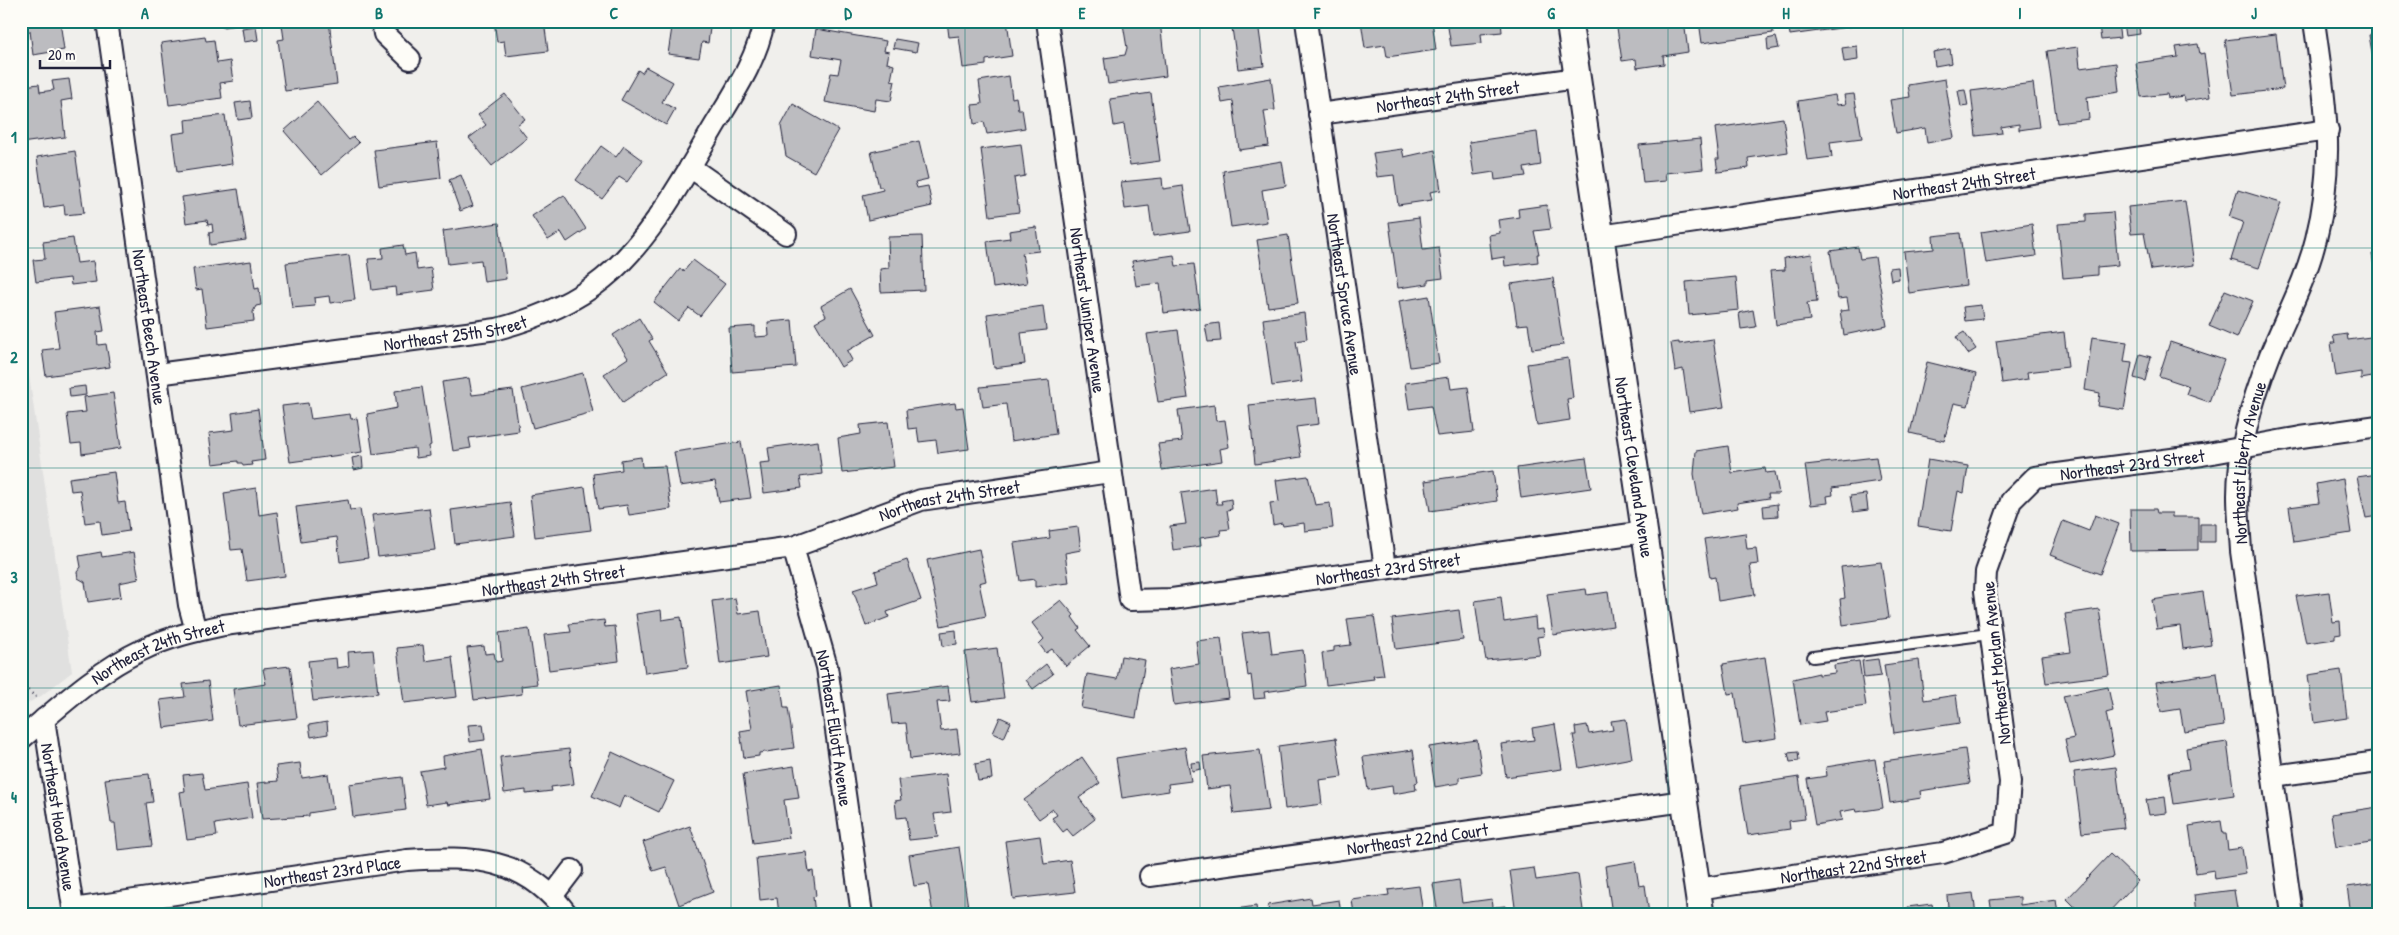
<svg xmlns="http://www.w3.org/2000/svg" width="2399" height="935" viewBox="0 0 2399 935" font-family="'Patrick Hand',sans-serif">
  <style>
    .built { fill: #e0e0df }
    .building { fill: #bcbcc0; stroke: #22223b }
    .lines { fill: none; stroke-linecap: round; stroke-linejoin: round }
    .service-casing { stroke: #22223b; stroke-width: 14 }
    .minor-casing { stroke: #22223b; stroke-width: 24 }
    .tertiary-casing { stroke: #22223b; stroke-width: 29 }
    .path { stroke: #22223b; stroke-width: 3; stroke-dasharray: 1 4; stroke-linecap: butt }
    .service { stroke: #fdfcf7; stroke-width: 10 }
    .minor { stroke: #fdfcf7; stroke-width: 20 }
    .tertiary { stroke: #fdfcf7; stroke-width: 25 }
    .grid { fill: none; stroke: #0f766e; stroke-width: 1; stroke-opacity: 0.55 }
    .labels { text-anchor: middle; dominant-baseline: central; stroke-width: 5; stroke-linejoin: round; paint-order: stroke }
    .street-label { font-size: 18px; fill: #22223b; stroke: #fdfcf7 }
    .neatline { fill: none; stroke: #0f766e; stroke-width: 2 }
    .grid-label { font-size: 16px; text-anchor: middle; font-weight: bold; fill: #0f766e }
  </style>
  <rect width="100%" height="100%" fill="#f0efec"/>
  <filter id="ink" filterUnits="userSpaceOnUse"><feTurbulence type="fractalNoise" baseFrequency=".02" numOctaves="2"/><feDisplacementMap in="SourceGraphic" scale="10" xChannelSelector="R" yChannelSelector="G"/><feConvolveMatrix kernelMatrix="1 2 1 2 8 2 1 2 1" color-interpolation-filters="sRGB"/></filter>
  <g filter="url(#ink)">
    <path class="built" d="M21,320L72,672L41,696L21,707Z"/>
    <path class="building" d="M21,21H60L64,50L33,55L30,31L21,32Z
      M222,21H238L239,25L223,27Z
      M311,21H329L337,84L285,91L278,40L284,39L282,25Z
      M494,21H544L548,51L506,56L504,41L497,42Z
      M673,21H711L708,43L702,42L699,58L668,54Z
      M947,21H1007L1012,56L986,60V65L963,68L959,36L949,37Z
      M1141,21H1160L1166,76L1108,84L1104,58L1125,55L1127,48L1123,24Z
      M1231,21H1261L1262,29L1259,30L1264,66L1238,69Z
      M1361,21H1432L1436,50L1387,57L1385,45L1365,48Z
      M1447,21H1501L1502,32L1481,34L1482,43L1451,46Z
      M1616,21H1684L1688,52L1663,56L1664,64L1637,68L1636,59L1622,61Z
      M1699,21H1771L1773,33L1702,43Z
      M1788,21H1855V26L1790,35Z
      M1869,21H1900L1901,22L1870,26Z
      M2138,21L2140,34L2125,36L2123,23Z
      M2118,23L2120,38L2101,40L2099,25Z
      M256,26L258,40L244,42L242,28Z
      M816,29L886,41L884,51L889,52L887,63L894,65L891,80L895,81L891,101L876,99L874,111L825,102L831,73L838,74L841,60L812,55Z
      M2276,34L2283,89L2233,95L2225,40Z
      M2378,34V63L2374,64L2369,35Z
      M205,37L206,41L214,40L217,63L230,61L233,81L220,83L222,98L169,105L161,43Z
      M1776,37L1779,48L1768,50L1767,39Z
      M895,39L918,43L916,52L893,48Z
      M2198,44L2200,54L2204,53L2210,97L2185,101L2184,96L2168,98L2167,94L2141,97L2136,63L2178,57L2176,47Z
      M1857,46L1858,60L1844,62L1842,48Z
      M2078,47L2080,68L2116,63L2119,92L2087,97L2089,119L2057,123L2047,51Z
      M1950,49L1952,63L1935,66L1933,52Z
      M646,67L673,82L662,102L675,109L666,125L621,100L638,70L642,73Z
      M1009,76L1012,98L1016,97L1018,109H1022L1025,128L987,134L984,122L974,124L972,105L982,104L979,81Z
      M1271,78L1275,110L1264,111L1269,146L1239,150L1233,101L1222,103L1219,87Z
      M69,79L72,99L61,101L65,137L21,143V101H26L24,86L39,84L40,92L54,90L52,81Z
      M1945,79L1954,138L1927,143L1925,128L1896,133L1890,100L1910,97L1908,85Z
      M2033,83L2039,127L2019,130V124L2001,127L2002,133L1976,136L1971,91Z
      M1965,90L1968,106L1961,107L1958,91Z
      M1151,93L1160,161L1130,165L1124,124L1114,126L1110,99Z
      M505,94L525,119L517,125L527,138L492,166L469,138L486,125L478,115Z
      M1854,94L1862,138L1830,142L1832,157L1807,160L1798,101L1835,95L1837,105L1846,104L1844,95Z
      M250,101L252,118L238,120L235,103Z
      M317,102L349,140L353,137L359,143L322,175L284,131Z
      M793,104L838,130L814,172L786,156L781,126Z
      M225,115L232,164L177,172L172,134L186,132L185,120Z
      M1783,118L1788,152L1748,158L1749,168L1718,172L1716,159H1719L1715,128Z
      M1537,132L1541,165L1524,168L1526,176L1495,180L1494,172L1474,175L1469,142Z
      M1700,139L1703,169L1665,173L1666,181L1643,183L1639,145Z
      M919,141L928,179L915,182L917,188L928,186L932,206L868,220L863,195L883,190L882,187H879L871,152Z
      M437,142L441,178L379,186L374,150Z
      M1021,144L1025,176L1014,178L1019,212L990,216L981,149Z
      M601,146L616,157L624,146L643,160L627,182L619,177L602,199L576,180Z
      M1402,149L1404,157L1435,150L1441,190L1430,192L1432,200L1398,205L1394,175L1377,177L1373,153Z
      M75,151L84,213L65,215L64,205L44,208L37,157Z
      M1282,161L1286,186L1262,190L1267,222L1231,227L1223,171Z
      M461,175L473,206L460,211L449,180Z
      M1162,178L1163,189L1183,186L1190,231L1153,236L1149,206L1125,209L1121,182Z
      M238,189L246,240L210,245L209,233L213,232L212,224L208,225L207,220L186,223L182,197Z
      M2238,190L2281,203L2259,268L2231,260L2243,222L2229,217Z
      M564,195L586,229L567,242L561,232L548,240L532,216Z
      M2185,201L2194,265L2151,270L2144,233L2131,234L2128,207Z
      M1547,205L1551,229L1534,231L1539,254H1537L1538,262L1505,266L1504,257L1492,259L1489,235L1500,233L1498,220L1519,217L1518,209Z
      M2113,212L2118,265L2097,267V275L2063,278L2058,224L2086,222V214Z
      M1419,218L1423,250L1439,248L1443,278L1428,280V284L1398,288L1389,222Z
      M499,223L506,279L484,282L481,260L448,264L443,231Z
      M2032,224L2036,256L1986,263L1981,232Z
      M1036,227L1039,251L1022,253L1027,283L993,288L987,241L1010,238L1009,231Z
      M1960,233L1966,285L1909,293L1904,252L1934,249L1933,236Z
      M1288,235L1298,303L1268,307L1257,240Z
      M922,236L924,290L881,292L880,269L889,268L888,237Z
      M73,238L77,263L93,261L96,282L71,285L70,278L36,282L33,260L45,259L43,242Z
      M403,245L405,255L415,253L417,270L431,268L434,290L396,295L395,287L372,290L368,259L383,258L382,248Z
      M1858,247L1860,259L1875,257L1887,326L1844,335L1840,311L1849,310L1847,298L1838,299L1830,251Z
      M1812,254L1817,302L1807,303L1810,320L1776,325L1770,271L1785,270L1784,258Z
      M2372,254H2378V287H2377Z
      M349,255L355,300L330,303L329,296L314,298L315,306L292,308L286,263Z
      M1174,255L1176,266L1194,264L1200,308L1164,313L1160,283L1136,286L1132,261Z
      M693,260L725,284L700,316L689,308L678,321L654,302L680,269L684,271Z
      M251,261L255,289L259,288L261,305L256,306L253,312L254,321L207,327L202,289L196,290L193,269Z
      M1898,267L1899,279L1891,280L1889,268Z
      M1736,277L1739,310L1689,315L1686,282Z
      M1553,278L1563,345L1532,349L1528,324L1517,325L1511,284Z
      M850,289L875,335L847,351L852,360L841,367L815,322L826,316L821,306Z
      M2225,290L2253,301L2237,338L2209,326Z
      M1429,296L1439,363L1410,367L1399,301Z
      M1981,305L1983,319L1965,321L1963,307Z
      M100,306L104,331L97,332L98,345L106,344L110,367L46,376L42,350L59,348L54,312Z
      M1043,306L1046,330L1021,333L1025,364L994,368L987,314Z
      M1753,310L1756,327L1741,329L1739,313Z
      M1304,313L1307,339L1296,341L1302,382L1272,386L1263,319Z
      M639,318L652,339L649,341L668,372L623,402L604,374L628,358L613,335Z
      M792,320L796,367L732,372L729,328L755,326V337L769,336L768,322Z
      M1219,323L1221,341L1208,342L1205,325Z
      M1178,330L1188,398L1158,402L1147,334Z
      M1964,332L1976,349L1968,354L1956,337Z
      M2064,332L2068,367L2027,372L2028,379L2002,383L1996,341Z
      M2347,334L2348,340L2378,336V376L2361,379V372L2336,376L2331,343H2335L2333,336Z
      M2092,337L2127,342L2124,362L2132,363L2124,410L2098,406L2100,393L2085,390Z
      M1713,339L1724,407L1689,412L1683,369L1675,371L1671,343L1679,342V344Z
      M2170,342L2224,360L2209,402L2186,394L2189,386L2159,376Z
      M2140,354L2151,357L2145,381L2134,378Z
      M1568,358L1573,398L1567,399L1570,420L1537,425L1527,364Z
      M1927,362L1976,374L1968,406L1954,403L1944,441L1910,433Z
      M583,373L593,412L533,428L522,389Z
      M1449,377L1451,389L1468,387L1474,432L1437,436L1431,406L1409,409L1405,383Z
      M469,378L472,395L513,390L519,431L469,438L471,448L453,451L442,382Z
      M1049,380L1056,434L1011,441L1006,404L983,407L980,387Z
      M85,386L86,395L70,397L69,388Z
      M422,387L431,445L429,446L430,456L416,458L415,448L373,454L367,414L397,408L395,391Z
      M113,393L121,448L82,454L81,443L71,444L67,414L86,412L84,397Z
      M1316,398L1319,424L1296,427L1301,457L1255,464L1249,405Z
      M308,403L311,419L350,414L351,419L357,418L362,452L290,462L282,406Z
      M955,403L956,408L963,407L969,449L938,453L936,440L919,442L917,428L908,429L906,410Z
      M1214,405L1216,421L1225,420L1229,447L1220,449L1222,461L1162,470L1158,444L1182,441L1178,410Z
      M258,409L265,460L251,462L252,465L243,466L242,463H238V461L213,464L209,433L234,430L232,413Z
      M888,422L894,467L842,473L838,438L861,434L860,425Z
      M818,441L822,474L800,477L802,488L764,493L760,463L770,462L768,448Z
      M741,442L751,498L719,502L715,481L680,486L674,452Z
      M1728,446L1732,473L1765,468L1766,473L1775,472L1779,494H1768L1769,498L1737,503L1738,508L1701,514L1694,474L1696,451Z
      M362,456L363,468L354,470L352,458Z
      M641,457L642,467L665,466L671,509L629,515L627,505L598,509L593,474L622,470L621,460Z
      M1876,457L1880,481L1832,488L1833,495L1827,496L1828,503L1811,505L1805,465Z
      M1586,458L1591,488L1521,498L1517,468Z
      M1928,459L1968,466L1964,493L1958,491L1951,531L1918,526Z
      M1493,471L1497,501L1430,511L1425,481Z
      M114,472L118,503L125,502L129,531L102,535L100,521L85,523L80,490L71,491L69,478Z
      M2378,474V516L2366,518L2357,477Z
      M1308,476L1315,505L1330,503L1333,528L1305,531L1304,523L1283,526L1282,523L1273,525L1270,503L1279,502L1276,480Z
      M2343,479L2351,533L2294,542L2289,507L2319,503L2316,484Z
      M585,487L591,530L535,537L530,495Z
      M256,488L259,515L277,512L285,576L247,581L242,549L231,550L224,493Z
      M1215,488L1217,504H1222L1221,501L1231,499L1232,509L1227,510L1230,529L1220,530L1221,535L1200,538L1201,546L1173,550L1170,526L1186,524L1181,493Z
      M1866,494L1868,510L1853,512L1850,496Z
      M348,500L350,510L360,509L368,558L340,562L337,537L301,542L296,507Z
      M510,502L515,536L455,544L451,510Z
      M1777,504L1778,516L1764,517L1763,506Z
      M429,508L435,550L378,557L372,515Z
      M2130,509H2156L2157,513H2172V517H2198V550L2131,551Z
      M2095,515L2119,524L2100,574L2050,555L2063,521L2089,531Z
      M2200,524H2215V542H2200Z
      M1078,527L1081,550L1065,553L1069,583L1035,587V579L1020,581L1014,543L1050,538L1049,531Z
      M1745,533L1747,549L1756,548L1758,564L1750,565L1755,595L1718,601L1715,577L1710,578L1704,539Z
      M979,549L986,581L979,583L986,616L941,626L927,560Z
      M101,552L102,557L134,552L139,579L119,583L121,597L88,602L85,582L78,578L77,572L81,567L79,556Z
      M907,560L921,600L887,612L889,617L866,626L853,590L878,582L875,571Z
      M1881,562L1889,618L1843,625L1840,599L1845,598L1841,567Z
      M1586,589L1587,595L1608,592L1613,626L1553,635L1547,594Z
      M2203,592L2211,645L2183,649L2180,626L2157,629L2152,600Z
      M2329,592L2333,622L2340,621L2341,634L2335,635V639L2306,643L2296,596Z
      M1501,597L1504,622L1535,617L1536,629L1543,628L1544,636L1537,637L1540,655L1486,660L1483,644H1481L1475,601Z
      M735,598L738,614L760,611L767,657L720,664L712,601Z
      M1061,600L1074,615L1072,617L1080,628L1077,630L1090,646L1066,666L1052,649L1046,653L1039,644L1044,639L1032,623Z
      M2099,609L2109,675L2046,683L2042,656L2071,652L2065,614Z
      M661,610L662,620L681,617L688,667L645,673L636,614Z
      M1459,610L1463,640L1396,649L1392,619Z
      M1374,616L1384,675L1373,676L1374,679L1326,685L1322,653L1334,651V647L1351,645L1347,619Z
      M604,620L605,627L615,626L619,661L549,670L544,635L571,632L569,624Z
      M529,629L537,684L521,686L522,694L474,700L467,648L484,646L485,654L494,653L496,662L502,661L499,633Z
      M956,630L957,644L943,646L941,632Z
      M1269,630L1272,654L1303,650L1307,686L1264,692L1265,698L1254,699L1251,675L1248,676L1242,633Z
      M1221,638L1229,698L1174,705L1169,669L1199,664L1196,641Z
      M423,645L425,661L452,657L457,697L404,703L397,648Z
      M997,648L1004,698L972,702L965,652Z
      M373,650L378,693L313,701L308,661L336,658L337,668L349,666L348,652Z
      M1121,656L1145,660L1136,718L1081,708L1087,674L1117,679Z
      M1765,657L1777,738L1743,743L1735,693L1728,694L1723,664Z
      M1878,659L1881,676L1864,678L1862,661Z
      M1919,660L1924,700L1956,695L1960,723L1894,733L1884,665Z
      M1859,661L1866,706L1824,712L1826,721L1800,725L1793,679L1819,673V675L1835,673L1834,665Z
      M1046,664L1053,674L1033,689L1026,680Z
      M290,666L297,718L238,725L233,689L266,684L263,669Z
      M2341,670L2347,718L2314,723L2308,675Z
      M2217,673L2224,726L2184,732L2180,709L2161,712L2156,682Z
      M208,681L213,721L164,728L160,700L185,697L183,684Z
      M781,685L784,708H788L794,748L759,753V756L744,758L740,731L752,729L746,691Z
      M948,686L950,701L937,702L941,731L957,729L960,753L910,759L906,723L892,724L888,694Z
      M2108,687L2113,711L2106,713L2114,755L2070,764L2065,740L2074,738L2063,696Z
      M1000,717L1011,722L1004,738L993,733Z
      M1626,719L1632,758L1579,768L1573,735H1576L1575,727L1587,725L1589,734L1613,730L1611,721Z
      M327,722L328,734L311,737L309,725Z
      M483,724L485,740L470,742L468,725Z
      M1555,724L1562,769L1506,777L1501,744L1534,740L1532,728Z
      M1336,738L1342,777L1319,780L1322,804L1285,809L1278,746Z
      M1477,740L1482,773L1459,777V783L1435,787L1429,747Z
      M2227,742L2234,795L2174,804L2169,772L2189,769L2186,748Z
      M1185,747L1191,781L1168,784L1169,791L1122,798L1116,758Z
      M482,749L490,799L448,805L447,802L426,805L420,771L444,767L443,756Z
      M569,749L574,784L551,787L552,791L526,794V790L504,793L500,757Z
      M1965,749L1970,783L1920,791L1921,798L1890,803L1884,761Z
      M1260,750L1269,810L1234,814L1230,786L1207,789L1203,756Z
      M1413,750L1418,782L1415,783L1416,790L1393,794L1392,786L1368,790L1363,757Z
      M612,752L674,781L659,812L624,795L619,808L592,796Z
      M1798,752L1799,761L1790,762L1788,753Z
      M1082,757L1100,783L1079,798L1095,819L1073,836L1067,829L1063,832L1052,818L1057,815L1053,809L1039,819L1024,800Z
      M1875,759L1883,808L1857,812L1856,809L1840,812L1842,820L1815,825L1807,779L1827,776L1826,767Z
      M990,761L992,779L978,781L975,764Z
      M1200,762L1201,769L1192,771L1191,763Z
      M300,763L302,778L328,774L333,809L309,813V816L262,819L257,783L278,781L276,766Z
      M794,766L799,798L784,800L789,838L753,843L743,774Z
      M2116,767L2124,828L2082,833L2074,772Z
      M202,773L205,790L247,784L252,818L215,824L217,836L187,840L180,792L185,791L183,775Z
      M149,774L153,802L146,803L152,846L118,850L115,823H111L105,779Z
      M946,774L951,812L934,814L938,837L909,840L906,817L897,818L895,801L901,800L898,780Z
      M402,777L406,810L353,817L349,784Z
      M1799,777L1805,819L1789,821L1790,829L1748,835L1740,786Z
      M2165,797L2167,813L2149,815L2146,800Z
      M2378,807V841L2336,847L2331,814Z
      M2221,821L2223,834H2226L2228,850L2242,848L2246,874L2215,879L2214,870L2196,873L2189,826Z
      M690,826L713,892L679,905L666,867L653,871L643,842Z
      M1040,836L1044,864L1070,860L1075,892L1013,899L1005,841Z
      M959,847L969,914H933L928,884L914,886L909,855Z
      M806,852L809,872L813,871L816,896L813,897L815,914H779L777,898L760,900L756,858Z
      M2110,854L2138,881L2107,914H2082L2067,899Z
      M1635,861L1639,886L1645,885L1649,914H1612L1605,866Z
      M1534,868L1536,880L1578,874L1583,910L1564,914H1516L1510,871Z
      M1459,880L1462,903L1492,899L1494,914H1438L1433,884Z
      M2378,883V914H2351L2347,887Z
      M1419,886L1423,914H1354L1352,900L1389,895L1388,890Z
      M2234,890L2238,914H2196L2194,895Z
      M1973,893L1976,914H1908L1907,907L1932,904L1933,909L1948,907L1947,896Z
      M2020,897V905L2056,900L2058,914H1992L1990,900Z
      M1311,898L1312,904L1339,900L1341,914H1269L1268,905Z
      M1256,906L1257,914H1229V910Z
      M1505,906L1506,914H1495V907Z"/>
    <g class="lines">
      <defs>
        <path id="service" d="M1813,657L1989,634"/>
        <g id="minor">
          <path id="s1" d="M107,21L189,605L196,631"/>
          <path d="M382,21L384,34L410,59"/>
          <path id="s2" d="M1047,21L1130,600L1172,599L1645,532"/>
          <path id="s3" d="M1306,21L1385,568"/>
          <path id="s4" d="M1319,114L1577,78"/>
          <path d="M690,167L786,234"/>
          <path id="s5" d="M1600,236L2328,130"/>
          <path id="s6" d="M157,374L497,329C535,319 571,305 603,279C649,242 682,180 712,130C732,96 757,61 764,21"/>
          <path id="s7" d="M793,547L827,667L862,914"/>
          <path id="s8" d="M44,719L74,914"/>
          <path id="s9" d="M21,739C59,707 97,671 142,650C168,637 196,631 224,625L793,547L921,500L1110,472"/>
          <path d="M2273,776L2378,762"/>
          <path id="s10" d="M1150,876L1684,801"/>
          <path id="s11" d="M1697,889L1943,853L2006,833L2010,782L1985,591L1986,572L2011,501L2035,477L2202,455L2301,437L2378,426"/>
          <path d="M553,895L572,870"/>
          <path id="s12" d="M73,909L407,860C473,856 524,856 567,914"/>
          <path id="s13" d="M2292,914L2241,551C2240,533 2238,514 2238,495C2238,448 2253,398 2270,355C2286,316 2306,280 2316,239C2336,161 2325,98 2314,21"/>
        </g>
        <g id="tertiary">
          <path id="s14" d="M1569,21L1701,914"/>
        </g>
      </defs>
      <use href="#service" class="service-casing"/>
      <use href="#minor" class="minor-casing"/>
      <use href="#tertiary" class="tertiary-casing"/>
      <path class="path" d="M21,683L36,697"/>
      <use href="#service" class="service"/>
      <use href="#minor" class="minor"/>
      <use href="#tertiary" class="tertiary"/>
    </g>
  </g>
  <path class="grid" d="M262,21V914M496,21V914M731,21V914M965,21V914M1200,21V914M1434,21V914M1668,21V914M1903,21V914M2137,21V914M21,248H2378M21,468H2378M21,688H2378"/>
  <g class="labels">
    <g class="street-label">
      <text stroke="none"><textPath href="#s4" startOffset="130">Northeast 24th Street</textPath></text>
      <text stroke="none"><textPath href="#s5" startOffset="368">Northeast 24th Street</textPath></text>
      <text stroke="none"><textPath href="#s3" startOffset="276">Northeast Spruce Avenue</textPath></text>
      <text stroke="none"><textPath href="#s2" startOffset="292">Northeast Juniper Avenue</textPath></text>
      <text stroke="none"><textPath href="#s1" startOffset="309">Northeast Beech Avenue</textPath></text>
      <text stroke="none"><textPath href="#s6" startOffset="301">Northeast 25th Street</textPath></text>
      <text stroke="none"><textPath href="#s13" startOffset="456">Northeast Liberty Avenue</textPath></text>
      <text stroke="none"><textPath href="#s11" startOffset="785">Northeast 23rd Street</textPath></text>
      <text stroke="none"><textPath href="#s14" startOffset="451">Northeast Cleveland Avenue</textPath></text>
      <text stroke="none"><textPath href="#s9" startOffset="975">Northeast 24th Street</textPath></text>
      <text stroke="none"><textPath href="#s2" startOffset="845">Northeast 23rd Street</textPath></text>
      <text stroke="none"><textPath href="#s9" startOffset="569">Northeast 24th Street</textPath></text>
      <text stroke="none"><textPath href="#s9" startOffset="165">Northeast 24th Street</textPath></text>
      <text transform="translate(1996 663) rotate(-96)">Northeast Morlan Avenue</text>
      <text stroke="none"><textPath href="#s7" startOffset="186">Northeast Elliott Avenue</textPath></text>
      <text stroke="none"><textPath href="#s8" startOffset="99">Northeast Hood Avenue</textPath></text>
      <text stroke="none"><textPath href="#s10" startOffset="270">Northeast 22nd Court</textPath></text>
      <text stroke="none"><textPath href="#s11" startOffset="158">Northeast 22nd Street</textPath></text>
      <text stroke="none"><textPath href="#s12" startOffset="262">Northeast 23rd Place</textPath></text>
    </g>
  </g>
  <rect width="2399" height="935" fill="none" stroke="#fdfcf7" stroke-width="55"/>
  <path d="M40 60v8h70v-8" fill="none" stroke="#22223b" stroke-width="2.5"/>
  <text x="48" y="60" font-size="15" fill="#22223b" stroke="#fdfcf7" stroke-width="4" paint-order="stroke">20 m</text>
  <rect x="28" y="28" width="2344" height="880" class="neatline"/>
  <g class="grid-label">
    <text x="145" y="19">A</text>
    <text x="379" y="19">B</text>
    <text x="614" y="19">C</text>
    <text x="848" y="19">D</text>
    <text x="1082" y="19">E</text>
    <text x="1317" y="19">F</text>
    <text x="1551" y="19">G</text>
    <text x="1786" y="19">H</text>
    <text x="2020" y="19">I</text>
    <text x="2254" y="19">J</text>
    <text x="14" y="143">1</text>
    <text x="14" y="363">2</text>
    <text x="14" y="583">3</text>
    <text x="14" y="803">4</text>
  </g>
</svg>
